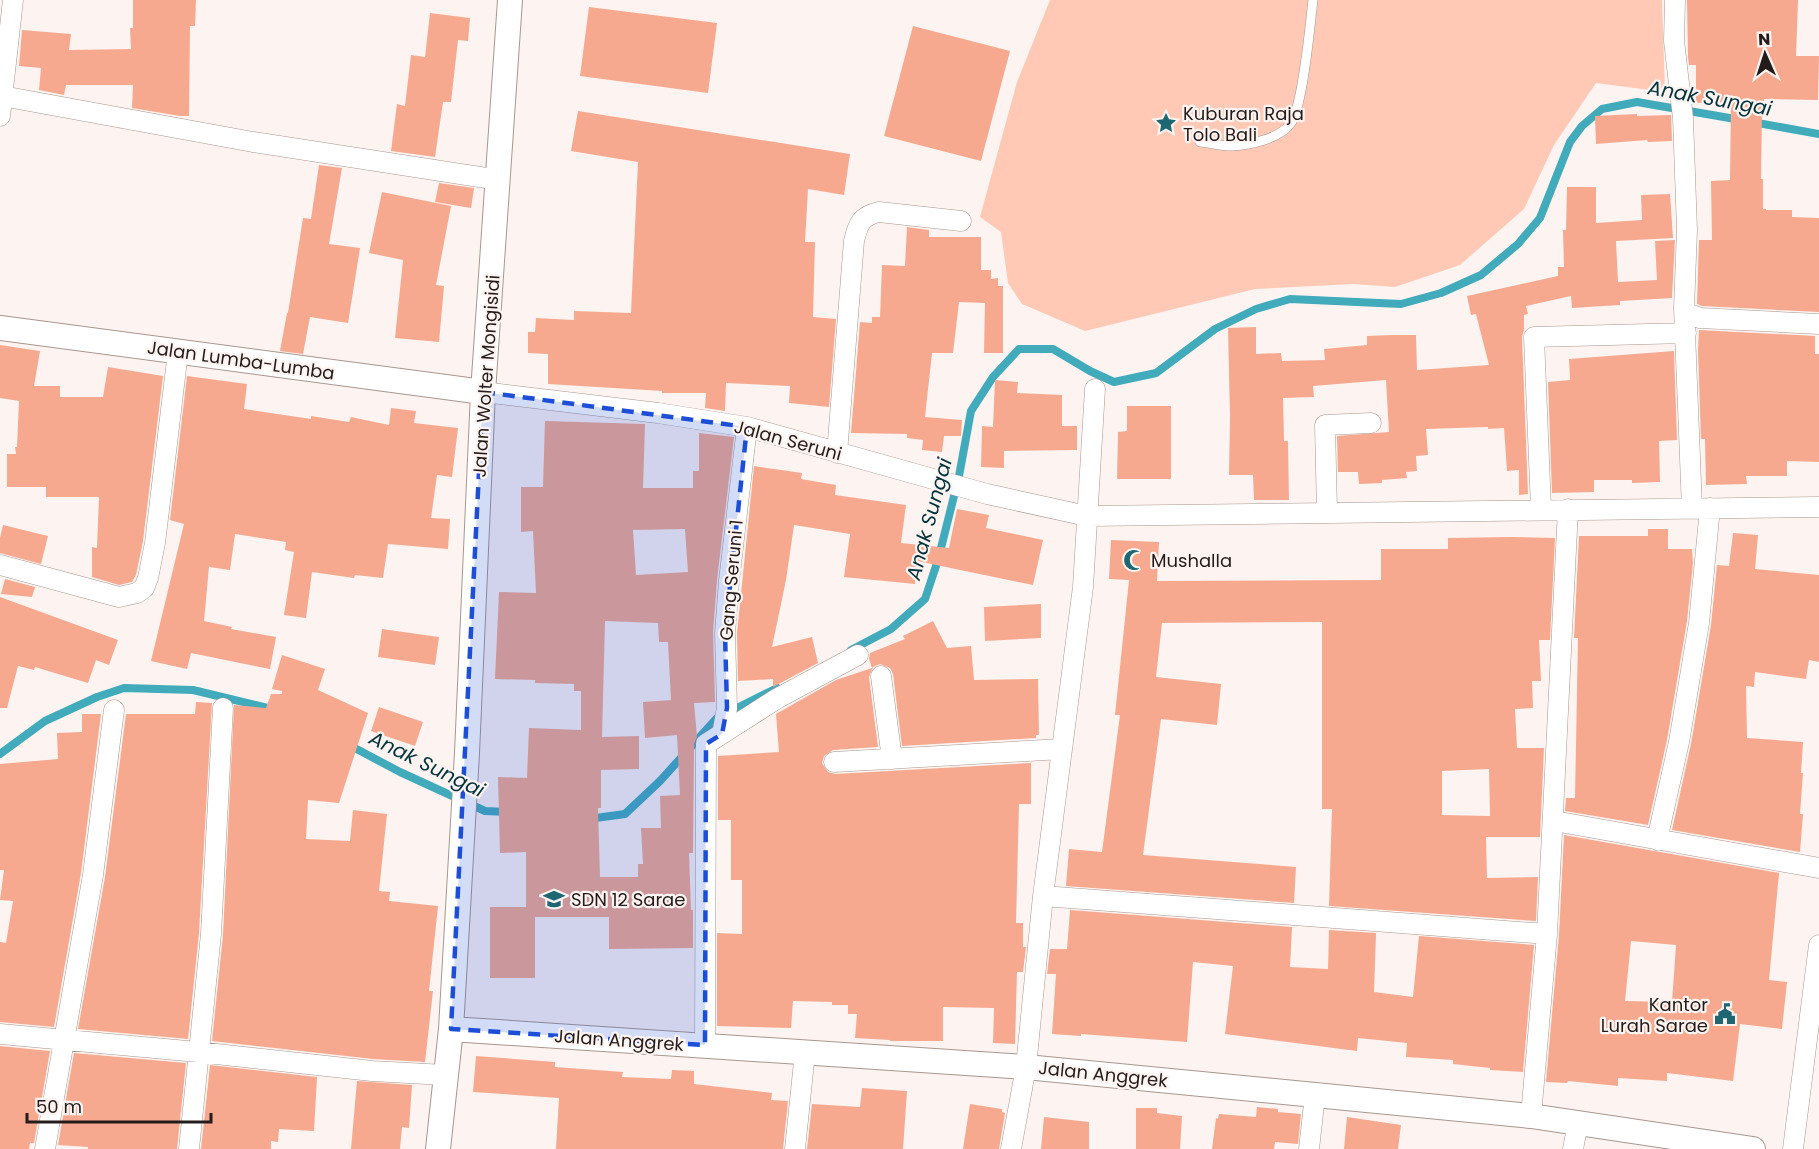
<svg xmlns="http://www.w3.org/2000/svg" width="1819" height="1149" viewBox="0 0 1819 1149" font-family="Poppins,sans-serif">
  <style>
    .green { fill: #ffc9b6 }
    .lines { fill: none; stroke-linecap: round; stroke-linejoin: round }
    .stream { stroke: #41abbc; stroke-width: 8 }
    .building { fill: #f6a98f; fill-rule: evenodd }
    .service-casing { stroke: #a9968f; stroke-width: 10 }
    .minor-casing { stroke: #a9968f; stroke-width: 21 }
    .tertiary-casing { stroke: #a9968f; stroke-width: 26 }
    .service { stroke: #fff; stroke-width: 9 }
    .minor { stroke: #fff; stroke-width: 20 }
    .tertiary { stroke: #fff; stroke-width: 24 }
    .marked { fill: #1d4ed8; fill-opacity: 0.2; stroke: #1d4ed8; stroke-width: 4.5; stroke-dasharray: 12 8; stroke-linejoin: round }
    .labels { text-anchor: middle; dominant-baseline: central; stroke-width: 4.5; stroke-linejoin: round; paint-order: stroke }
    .poi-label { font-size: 18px; fill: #241c1a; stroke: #fdf4f1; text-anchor: start }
    .street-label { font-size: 18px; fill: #241c1a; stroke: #fdf4f1 }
    .water-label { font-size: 20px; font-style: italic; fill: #00333b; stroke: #fdf4f1 }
  </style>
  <rect width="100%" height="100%" fill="#fdf4f1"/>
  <path class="green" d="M1050,0H1662L1665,92L1596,83L1554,145L1524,209L1460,265L1395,287L1353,284L1255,289L1085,331L1022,304L1008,283L1001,232L980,217L1017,82Z"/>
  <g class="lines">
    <path class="stream" d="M1752,122L1819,134
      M851,650L891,629L925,599L938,560L959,476L971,411L993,377L1019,349H1053L1090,371L1114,382L1156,373L1215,329L1256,309L1290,299L1401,304L1441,293L1481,275L1518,244L1540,218L1570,142L1582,126L1602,109L1637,102L1741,120
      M349,745L400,772L485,811L508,812
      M0,754L45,721L97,697L124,688L193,690L276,710
      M588,819L625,814L660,781L717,718L777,688"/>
  </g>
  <path class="building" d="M133,0H196L195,26H190L189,116H180L132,108L133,85H66L64,95L39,90L41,68L19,66L22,30L71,34L69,50L131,49L130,28H133Z
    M1687,0H1798L1796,56H1819L1818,100L1764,99L1765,110L1762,111L1761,179H1763V209H1766V210H1792V217L1819,218V312L1702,306L1697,304L1699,240H1712L1711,181L1730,180L1731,102L1696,103V65H1689L1688,57Z
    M589,7L717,23L708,93L580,76Z
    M430,13L470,18L468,41L458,40L451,102H443L435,157L391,151L397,104L405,106L411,55L425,57Z
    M913,26L1010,51L981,161L884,136Z
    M578,111L850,154L844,195L808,189L805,242H815L813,317L836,319L829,407L789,403L790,386L726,383L725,411L705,408L706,393H662V391L548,384V354L528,353V332H535L536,318L574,320V311L631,313L638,162L571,151Z
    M1637,114V116L1671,115L1672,141L1648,142L1647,140L1596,144L1595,116Z
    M319,165L342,168L329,244L360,248L348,323L310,317L303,354L280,351L287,313H288L303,218L311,219Z
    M439,183L474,188L471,208L435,202Z
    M1567,187H1596V223L1642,220L1641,195L1670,194L1673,238L1616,241L1618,282L1657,280L1655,241L1675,240L1672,298L1620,301V305L1572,308L1571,296L1526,306L1528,314L1524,315V330L1522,337L1528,494L1519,495V470L1507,471L1504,428L1488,429V427L1426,429L1428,455L1416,456L1417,471L1406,472L1407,478L1382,480V483L1359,484L1358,472H1338L1337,436L1389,432L1386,380L1313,386L1314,397L1283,398L1284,441H1288L1289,500H1254L1253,475H1229L1230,417L1228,328L1256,327V354L1281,353L1282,361L1325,360L1324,349L1367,345V336L1392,335H1416L1417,370L1489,365L1476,314L1471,315L1467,296L1558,276V267H1564L1563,230H1566Z
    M382,192L451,206L436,285L444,286L439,342L395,338L403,260L369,253Z
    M907,227L929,230V237H981V270H991V279L998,278V286H1003V353H984L985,303L959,302L953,353H932L925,417L962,420L961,436H944L942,452L922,450L923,440L907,438V434L851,433L860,322L872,323V317H880L882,265L905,266Z
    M1699,330L1815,336V354H1819V462L1787,461V476H1746L1747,484L1706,485L1705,439H1701L1698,350Z
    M0,345L40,351L34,386H60V397H103L108,367L163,376L143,541L136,575L132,582L119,585L92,577V547L97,548L99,497H46V487H7V454H16L15,447H17L19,401L0,398Z
    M1674,351L1677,440L1659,441L1660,482L1632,483V480H1594V492L1552,493L1548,382L1570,380L1569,359Z
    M187,376L247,384L244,409L311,419V416L349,422L351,417L389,425L391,408L416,411L414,423L458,428L452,477L437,475L431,518L450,519L448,549L388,544L383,578L355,575L354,578L312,572L306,618L284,615L294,552L285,550L286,542L235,534L230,570L209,567L204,621L232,627L231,629L276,637L270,669L191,653L187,669L151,661L184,524L170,520Z
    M995,380L1018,382L1017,393L1062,395V426H1077V450L1004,451V468L981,467L982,426L993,427Z
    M1127,406H1171V479H1117L1118,432L1127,431Z
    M545,421L645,424L643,488H693V471H699V433L734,437L717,580L713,632L715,702L694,703L697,737L694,744L693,853H689L691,910H693V948L609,949V917H535V978H490V907H526V852L500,853L498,777L527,778L529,728L581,730V691H574V684L535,683V680L495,679L499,592L536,593L533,531L521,532V487H543ZM685,529L688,572L636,575L633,530ZM605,621L658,623L659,642H668L671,700L643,702L645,738L677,735L680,795L660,796L661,828H641L643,864H638V877H600L598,808H601V770L639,769V736L602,737Z
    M754,466L802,473L801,479L836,485L835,495L906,505L901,543L949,548L957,509L989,515L986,528L1043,540L1033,585L917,561L915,584L844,577L850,534L794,525L786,580L772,647L812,637L818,663L773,687V679L738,681L737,633Z
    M3,525L48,536L41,564L0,553V538Z
    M1648,529H1668V549H1692L1693,563L1687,621L1667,740L1648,825L1565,811L1566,798H1575L1578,638H1574L1579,536H1648Z
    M1733,533L1758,535L1755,569L1819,575V662L1809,660L1806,679L1755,672L1754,687L1746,686L1747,738L1803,742L1801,773H1803L1800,814H1803L1800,852L1672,830L1691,744L1711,625L1717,565L1729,566Z
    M1512,537L1555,538L1550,640H1539L1541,681H1532L1533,708L1515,709L1517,748H1544L1540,837H1486L1487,878L1538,877L1536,921L1329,906L1332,809H1322V622L1162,623L1156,677L1221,684L1217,725L1161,719L1143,855L1296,867L1294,903L1066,886L1069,849L1102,852L1120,715H1115L1129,580L1109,579L1111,540L1159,542L1157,581L1381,580V549H1448V538ZM1489,769L1490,816L1442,815V771Z
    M5,579L35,587L32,597L1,594Z
    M0,597L118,640L109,665L96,660L88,683L35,667L34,670L18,666L7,708H0Z
    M1041,604V638L985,641L984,607Z
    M933,621L947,648L971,646L974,680L1038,679L1039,735H1036V738L902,746L893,674L890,668L880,664L873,667L869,677L878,747L833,750L824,756L822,763L828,772L835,774L1031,763V804H1019L1016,923H1023V947H1026L1023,972H1017L1015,1044L993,1043L994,1008L943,1007V1041H890V1040L855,1038L857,1014H848V1005H832V1002L793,1001L791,1028L717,1026V933L742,934V880H731V820H718V756L779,752L776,714L836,680L872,668L869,659L870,653L905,639L903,636Z
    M382,629L439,637L435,665L378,657Z
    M282,655L325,669L318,690L368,713L339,803L308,800L306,839L350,841L353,810L387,814L379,891L390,892L389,901L438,906L429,991H433L425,1062L373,1059L212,1041L223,935L234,705L266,708L271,694H282V691L272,689Z
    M196,702L212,703L199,933L188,1039L78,1029L105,877L126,714H195Z
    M379,707L423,722L415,746L371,731Z
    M82,714H101L81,873L54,1027L0,1022V942L6,943L13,901L0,900L4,870H0V764L58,759L57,733L82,732Z
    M1564,835L1779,873L1769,980L1787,982L1782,1029L1740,1024L1733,1081L1667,1073V1081L1618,1078V1086L1568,1081L1567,1083L1546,1082L1559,935ZM1631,941L1676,945L1672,1002L1625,1001Z
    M1070,910L1292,927L1290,967L1328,969L1329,930L1376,933L1374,992L1413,997L1419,936L1534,945L1523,1072L1490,1070V1068L1453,1064V1060L1406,1057L1407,1043L1358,1038L1357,1051L1225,1034L1233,966L1193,962L1187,1042L1081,1034V1036L1052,1034L1056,974H1047L1050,949H1067Z
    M0,1046L50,1051L34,1143H30L29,1149H0Z
    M74,1053L186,1063L177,1149H88V1147L58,1145Z
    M476,1056L555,1062V1067L623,1072L622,1077L671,1079L672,1070L694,1071V1084L772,1093L771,1100L788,1101L783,1149H556L559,1098L473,1092Z
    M210,1065L317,1077L314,1131L279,1129L278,1142L271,1141V1149H201Z
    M357,1081L412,1085L409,1128L402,1127L400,1149H351Z
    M862,1088L907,1091L903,1149H807L812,1104L860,1107Z
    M970,1104L1002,1109V1112L1005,1113L999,1149H963Z
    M1257,1107L1278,1109V1112L1301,1114L1298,1144L1275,1142L1274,1149H1212L1216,1118L1218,1119L1219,1114L1256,1117Z
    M1136,1108H1157V1113L1182,1116L1180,1149H1136Z
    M1044,1117L1089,1122V1149H1041Z
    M1347,1117L1401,1125L1398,1149H1344Z"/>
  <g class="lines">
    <defs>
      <path id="service" d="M1200,142C1210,143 1221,146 1232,146C1249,145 1280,139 1291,123C1303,105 1310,25 1313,0"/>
      <path id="minor" d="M1675,0L1674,41L1683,118L1687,230L1684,308L1692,508
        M2,96L253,142L499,180
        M0,116L13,0
        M1686,313L1700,318L1819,324
        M483,392L658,413L747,427L987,494L1087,516L1819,507
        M837,453L854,241C858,224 861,216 879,212L961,221
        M1541,509L1534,337L1686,333
        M1327,512L1325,425L1371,423
        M0,565L119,597L137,593L144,588L148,578L155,543L178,352
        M881,676L892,759
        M722,734L727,708L725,633L729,581L747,427
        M834,762L1062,749
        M1554,821L1819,868
        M1657,840L1679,742L1699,623L1710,508
        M1043,896L1547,934
        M0,1034L198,1052L372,1071L445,1075
        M705,1045L706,744L778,698L858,655
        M1531,1116L1547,934L1568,509
        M45,1149L93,875L114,710
        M189,1149L211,934L223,708
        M795,1149L805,1052
        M1011,1149L1026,1067L1043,896L1083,587L1095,389
        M1309,1149L1315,1095
        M1573,1149L1578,1123
        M1793,1149L1819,945"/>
      <path id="tertiary" d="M0,328L483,392
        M451,1029L1026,1067L1531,1116L1753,1149
        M438,1149L451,1029L467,753L483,392L510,0"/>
    </defs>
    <use href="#service" class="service-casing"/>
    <use href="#minor" class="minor-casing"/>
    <use href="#tertiary" class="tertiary-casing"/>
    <use href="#service" class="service"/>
    <use href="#minor" class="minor"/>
    <use href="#tertiary" class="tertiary"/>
  </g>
  <path class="marked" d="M483,392L747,427L725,633L727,708L722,734L706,744L705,1045L451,1029Z"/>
  <defs>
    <symbol id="sight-bare" viewBox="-9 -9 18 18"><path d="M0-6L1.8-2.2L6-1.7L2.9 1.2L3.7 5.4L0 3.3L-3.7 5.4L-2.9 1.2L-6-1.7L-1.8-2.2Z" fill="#1c6772" stroke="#fdf4f1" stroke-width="2.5" paint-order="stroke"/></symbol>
    <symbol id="mosque-bare" viewBox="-9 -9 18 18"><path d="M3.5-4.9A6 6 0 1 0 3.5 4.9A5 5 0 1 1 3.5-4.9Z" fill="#1c6772" stroke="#fdf4f1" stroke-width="2.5" paint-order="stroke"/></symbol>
    <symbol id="school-bare" viewBox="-9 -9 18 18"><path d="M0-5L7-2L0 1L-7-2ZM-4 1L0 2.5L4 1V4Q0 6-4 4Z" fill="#1c6772" stroke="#fdf4f1" stroke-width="2.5" paint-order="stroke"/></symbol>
    <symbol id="civic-bare" viewBox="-9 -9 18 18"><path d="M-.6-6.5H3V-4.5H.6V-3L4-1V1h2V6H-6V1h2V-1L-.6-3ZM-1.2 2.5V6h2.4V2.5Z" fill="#1c6772" stroke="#fdf4f1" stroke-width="2.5" paint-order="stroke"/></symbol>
  </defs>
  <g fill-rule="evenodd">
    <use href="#sight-bare" x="1151" y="108" width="30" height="30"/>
    <use href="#mosque-bare" x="1119" y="545" width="30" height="30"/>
    <use href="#school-bare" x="539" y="884" width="30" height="30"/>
    <use href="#civic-bare" x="1710" y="999" width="30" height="30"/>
  </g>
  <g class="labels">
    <g class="poi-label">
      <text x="1183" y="113">Kuburan Raja<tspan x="1183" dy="21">Tolo Bali</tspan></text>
      <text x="1151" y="560">Mushalla</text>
      <text x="571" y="899">SDN 12 Sarae</text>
      <text x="1708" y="1004" text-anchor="end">Kantor<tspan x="1708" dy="21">Lurah Sarae</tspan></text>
    </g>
    <g class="street-label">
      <text transform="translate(241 360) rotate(8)">Jalan Lumba-Lumba</text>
      <text transform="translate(486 376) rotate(-86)">Jalan Wolter Mongisidi</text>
      <text transform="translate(788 440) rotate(15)">Jalan Seruni</text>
      <text transform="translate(731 580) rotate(-85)">Gang Seruni 1</text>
      <text transform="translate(619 1040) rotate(4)">Jalan Anggrek</text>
      <text transform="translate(1103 1074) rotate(6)">Jalan Anggrek</text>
    </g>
    <g class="water-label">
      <text transform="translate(1710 98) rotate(10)">Anak Sungai</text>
      <text transform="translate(929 519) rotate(-75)">Anak Sungai</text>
      <text transform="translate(427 764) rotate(26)">Anak Sungai</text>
    </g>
  </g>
  <g transform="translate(1765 54) rotate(357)" stroke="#fdf4f1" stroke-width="4.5" paint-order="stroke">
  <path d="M0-4.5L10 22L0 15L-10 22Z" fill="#241c1a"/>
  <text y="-9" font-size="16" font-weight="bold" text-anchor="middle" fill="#241c1a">N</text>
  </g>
  <path d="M27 1113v9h184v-9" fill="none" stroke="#241c1a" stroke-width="3"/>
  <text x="36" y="1113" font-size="18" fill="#241c1a" stroke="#fdf4f1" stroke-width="4.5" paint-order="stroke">50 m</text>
</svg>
